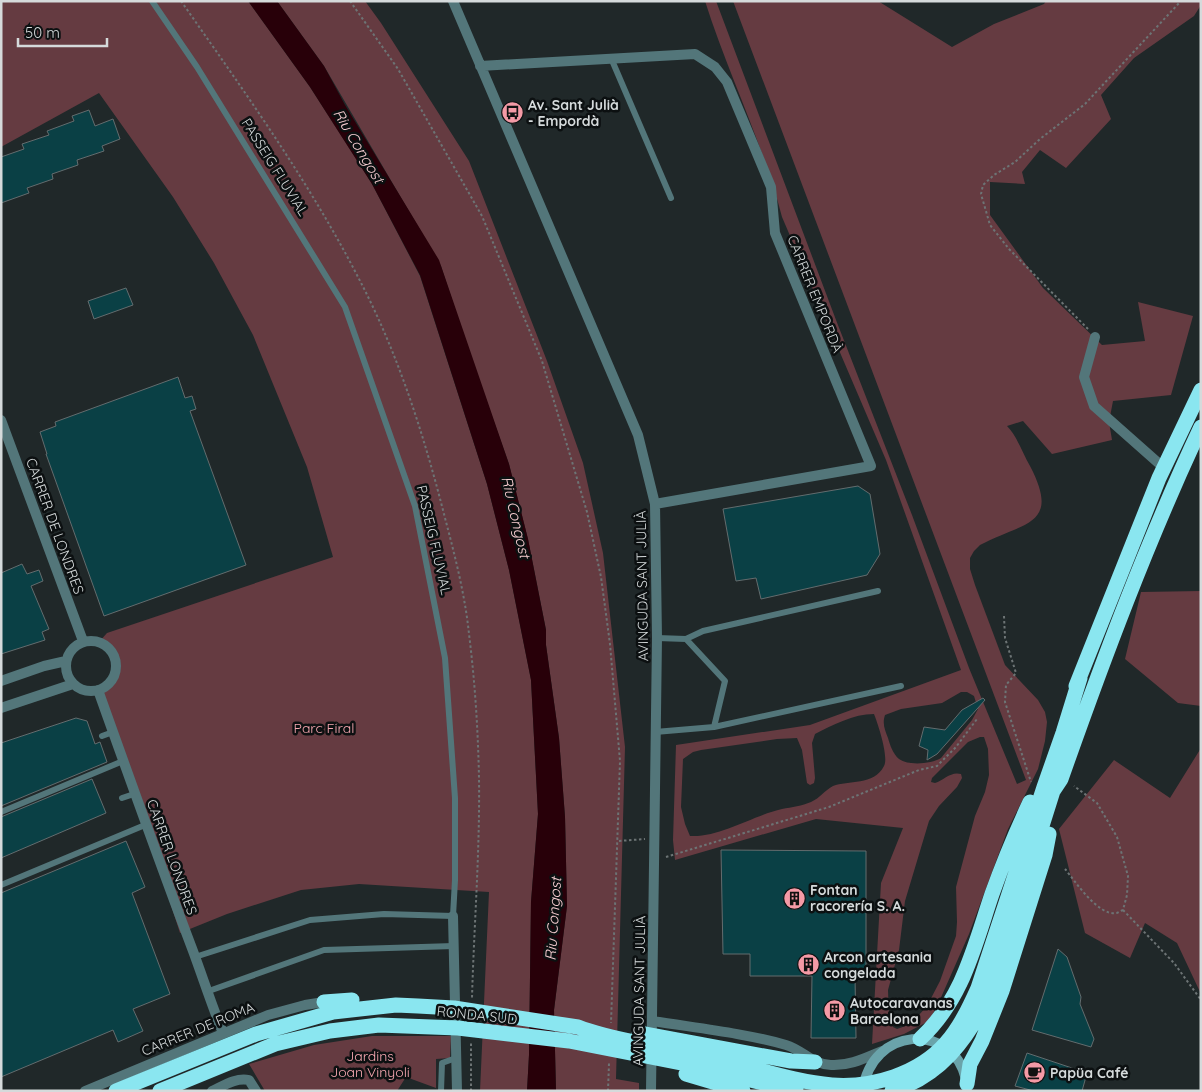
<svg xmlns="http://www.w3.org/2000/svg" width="1202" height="1092" viewBox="0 0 1202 1092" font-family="Quicksand,sans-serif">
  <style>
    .green { fill: #653b41; fill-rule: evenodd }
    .water { fill: #280009 }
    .building { fill: #0a4045; stroke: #636c6e }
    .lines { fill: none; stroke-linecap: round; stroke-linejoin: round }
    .path { stroke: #6d7475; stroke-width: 2; stroke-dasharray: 2.5 2.5; stroke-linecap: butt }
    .lane { stroke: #53767a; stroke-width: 6 }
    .street { stroke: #53767a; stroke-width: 10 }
    .secondary { stroke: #6aa3aa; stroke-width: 10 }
    .highway { stroke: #8ae6f0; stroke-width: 15 }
    .labels { text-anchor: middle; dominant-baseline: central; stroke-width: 5; stroke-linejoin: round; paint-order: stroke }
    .poi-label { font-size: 14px; font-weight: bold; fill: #d5dadb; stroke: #0c1011; text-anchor: start }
    .street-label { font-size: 14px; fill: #d5dadb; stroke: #0c1011 }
    .park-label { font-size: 14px; fill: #f8a8b2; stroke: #0c1011 }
    .water-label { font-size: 15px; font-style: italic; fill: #f7cdd1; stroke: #0c1011 }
  </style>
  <rect width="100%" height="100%" fill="#202829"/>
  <path class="green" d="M1,1H248L310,87L372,184L420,276L487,484L509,570L531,680L538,814L531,902L529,1055L527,1091H480L489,892L359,884L301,890L227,914L180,933L145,825L98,690C121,678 124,655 100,641L107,633L333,557L307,467L253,335L214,263L173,197L99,93L1,147Z
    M277,1H365L381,23L469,161L547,361L583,463L603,553L625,747L616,1079L639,1083V1091H556L554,1010L567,906L565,817L559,738L546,645V630L528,539L509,464L467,346L441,266L324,66Z
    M705,1H716L836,320L912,515L969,668L1017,784L1026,780L733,1H878L952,47L994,24L1044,4L1046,1H1201V5L1194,16L1134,58L1101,95L1111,119L1066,168L1040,150L1022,172L1025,184L990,182V215L1043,288L1102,345L1145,341L1138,302L1193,316L1171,395L1113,401L1109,422L1112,440L1052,454L1023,421L1007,426C1017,436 1023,454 1030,466C1062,527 1022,522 980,545L974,551L970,558V569L975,585L1005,665L1038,700L1045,712L1047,722L1045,741L1038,769L1008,829L969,934L939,1002L929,1021L904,1034L872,1044L881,883L903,828L816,819L675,860L673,840L676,745L810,725L961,670L886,460L782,217C763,143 728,74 705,1ZM961,692H967L974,696L978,709L972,720L941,758C931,764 909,766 899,759C893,754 890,745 888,738C885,730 882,724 885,715L901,709L942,703ZM874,714C878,724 889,757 884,766C874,786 848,780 833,786C825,790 820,798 811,802C802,806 792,807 782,809C754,815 719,838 690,836L685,824L681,807L683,759L693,752L701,750L777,739L797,738L802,750L807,783L810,785L814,783L815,778L812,743L815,734C833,725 853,714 874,714ZM980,737H984L988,749L989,775L985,792L975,816L956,887L957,922L956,936L940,981L927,1006L911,1024L897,1029L893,1027L889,1018L888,990L899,950L905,901L929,821L939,806L957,787L962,778L961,774C951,771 944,780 935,783L931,782L932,778L968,742Z
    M1201,591V706L1178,703L1125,659L1141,592Z
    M1201,748V994L1177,943L1145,923L1130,958L1085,933L1059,829L1114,760L1170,798Z
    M372,1036H451L450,1058L436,1059V1088L406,1077L397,1091H265L249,1064L314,1045Z"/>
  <path class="water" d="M248,1H277L324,66L345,105L439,260L509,464L528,539L546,630V645L559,738L565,817L567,906L554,1010L556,1091H527L529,1055L531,902L538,814L531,680L509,570L487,484L420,275L372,184L310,87Z"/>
  <path class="building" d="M89,110L95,126L113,119L120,139L102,146L104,151L77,160L78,165L52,174L53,179L27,188L29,193L1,203V157L24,149L22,144L49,135L47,131L74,121L72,116Z
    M126,288L133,305L94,319L88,301Z
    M178,377L185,398L192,396L196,409L190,411L246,565L104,616L46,454H47L40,432L56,426L55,422Z
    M858,486L870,494L880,554L867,575L761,599L756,578L736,581L723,509Z
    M22,564L27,574L39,570L43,581L31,586L49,629L42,632L45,640L1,654V573Z
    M983,698L985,700L937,754L927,760L928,750L919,746L924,727L945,730L962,710Z
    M76,718L87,721L95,744L100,742L107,762L1,806V743Z
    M92,779L106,813L1,858V817Z
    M126,841L145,887L132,893L170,994L133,1009L143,1031L118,1042L113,1030L1,1077V893Z
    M721,850L866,851V977L855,976L856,1038H811L812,976H750V954H723Z
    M1058,949L1067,957L1081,997L1080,1004L1094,1039L1091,1047L1032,1030Z
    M1027,1053L1087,1073L1082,1091H1034L1015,1086Z"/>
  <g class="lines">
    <path class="path" d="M181,1C244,91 308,180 358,277C398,353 424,435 445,518C455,556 465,595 469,634C475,682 478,730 479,778C480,852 474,925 472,998
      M350,1L398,69L482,216L542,361L587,512L601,577L610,644L620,761L611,1023
      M1088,329L1009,249L990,225L981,194L983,185L994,175L1015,162L1040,139L1085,104L1181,1
      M1004,616L1005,638L1016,673L1006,685L1005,702L1031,782
      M619,841L645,839
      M666,857L829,807L919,770L937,766L956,747L977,719
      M1065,869C1075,881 1098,916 1116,913C1118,913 1120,911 1123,910L1127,895L1128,876L1117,837L1097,803L1074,786
      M1123,910L1174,963L1201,1000
      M471,1091V1043
      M608,1091L609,1063"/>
    <path class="lane" d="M152,1L197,67L345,307L415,506L445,658L455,798V880L453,916L384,914L310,920L195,957
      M611,58L671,198
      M657,638L686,639L725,681L714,727
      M686,639L703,631L878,591
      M655,732L714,727L901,686
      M102,736L113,732
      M122,798L134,794
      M1,812L123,761
      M1,885L145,825
      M206,992L324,950L454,946
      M441,1091L442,1063L456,1058"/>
    <path class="street" d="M453,1L638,435L655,504L657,638L651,1091
      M480,66L695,54L715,67L727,82L771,187L775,233L871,466L655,504
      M1095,337L1084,377L1094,406L1164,468
      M1,420L83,641
      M66 666a25 25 0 1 1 50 0a25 25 0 1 1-50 0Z
      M1,681L44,666L66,661
      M98,690C129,777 160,864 193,951C203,978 212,1006 223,1033
      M1,708L73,684
      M453,916L457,1091
      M653,1021C696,1028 744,1033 786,1045C803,1050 813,1065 831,1065C850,1066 865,1058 882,1051
      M85,1091L268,1015L305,1005L324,1002
      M212,1091C223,1086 236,1077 249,1080L256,1091"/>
    <path class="secondary" d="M863,1090C871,1027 952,1021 966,1079"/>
    <path class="highway" d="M1076,686L1159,478L1201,390
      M324,1002L352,1000
      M639,1033L791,1061L815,1062
      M920,1039C963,999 974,947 992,894C1003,863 1016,832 1030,802
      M686,1074L743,1091
      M967,1084L970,1064L982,1041L1002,991L1045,855L1049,834
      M116,1091L256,1034L333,1012L396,1005L418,1006L454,1008L578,1027C598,1035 619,1039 640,1043C664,1047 687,1052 711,1058C750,1066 793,1082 832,1085C872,1088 919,1074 946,1043C960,1027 969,1008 978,988L1044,787L1063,733L1080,678
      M160,1091L275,1044L330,1031L379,1025L458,1028L569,1041L681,1063L796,1091
      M892,1091C940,1076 967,1040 988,997L1053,791L1061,779C1103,660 1147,542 1201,427"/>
  </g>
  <defs>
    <symbol id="bus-disc" viewBox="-11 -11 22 22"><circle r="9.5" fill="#f49aa6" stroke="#0c1011"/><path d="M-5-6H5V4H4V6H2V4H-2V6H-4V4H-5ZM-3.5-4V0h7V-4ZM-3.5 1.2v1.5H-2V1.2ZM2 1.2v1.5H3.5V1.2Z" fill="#111"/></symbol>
    <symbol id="building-disc" viewBox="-11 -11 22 22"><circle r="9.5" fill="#f49aa6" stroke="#0c1011"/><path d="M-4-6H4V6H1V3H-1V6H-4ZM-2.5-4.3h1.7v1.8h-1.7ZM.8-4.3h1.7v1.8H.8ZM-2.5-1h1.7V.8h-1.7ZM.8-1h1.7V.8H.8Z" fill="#111"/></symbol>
    <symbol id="cafe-disc" viewBox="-11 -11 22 22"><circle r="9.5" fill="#f49aa6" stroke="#0c1011"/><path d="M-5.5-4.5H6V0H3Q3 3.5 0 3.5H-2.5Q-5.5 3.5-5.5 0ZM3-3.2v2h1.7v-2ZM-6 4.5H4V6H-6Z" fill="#111"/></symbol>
  </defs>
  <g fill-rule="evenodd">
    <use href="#bus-disc" x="500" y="100" width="25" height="25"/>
    <use href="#building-disc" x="782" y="886" width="25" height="25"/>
    <use href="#building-disc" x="796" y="952" width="25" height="25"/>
    <use href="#building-disc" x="822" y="998" width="25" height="25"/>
    <use href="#cafe-disc" x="1022" y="1060" width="25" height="25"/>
  </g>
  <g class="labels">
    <g class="poi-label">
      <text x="528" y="105">Av. Sant Julià<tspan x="528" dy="16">- Empordà</tspan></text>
      <text x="810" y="890">Fontan<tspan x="810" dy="16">racorería S. A.</tspan></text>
      <text x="824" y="957">Arcon artesania<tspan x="824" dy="16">congelada</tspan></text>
      <text x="850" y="1003">Autocaravanas<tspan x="850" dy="16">Barcelona</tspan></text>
      <text x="1050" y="1073">Papüa Café</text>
    </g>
    <g class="street-label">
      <text transform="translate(275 167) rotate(58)">PASSEIG FLUVIAL</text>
      <text transform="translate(815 294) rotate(68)">CARRER EMPORDÀ</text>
      <text transform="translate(55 526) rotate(70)">CARRER DE LONDRES</text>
      <text transform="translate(434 540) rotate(77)">PASSEIG FLUVIAL</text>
      <text transform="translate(642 586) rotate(-91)">AVINGUDA SANT JULIÀ</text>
      <text transform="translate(172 857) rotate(70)">CARRER LONDRES</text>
      <text transform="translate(639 991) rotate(-89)">AVINGUDA SANT JULIÀ</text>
      <text transform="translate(477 1015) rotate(6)">RONDA SUD</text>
      <text transform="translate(198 1029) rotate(-22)">CARRER DE ROMA</text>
    </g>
    <g class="park-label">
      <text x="324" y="728">Parc Firal</text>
      <text x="370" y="1056">Jardins<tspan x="370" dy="16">Joan Vinyoli</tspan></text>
    </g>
    <g class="water-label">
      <text transform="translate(359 146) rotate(59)">Riu Congost</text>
      <text transform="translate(516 517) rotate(77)">Riu Congost</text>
      <text transform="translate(553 919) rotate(-86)">Riu Congost</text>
    </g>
  </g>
  <rect width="1202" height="1092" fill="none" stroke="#d5dadb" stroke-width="5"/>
  <path d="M18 38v8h89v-8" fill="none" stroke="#d5dadb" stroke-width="2.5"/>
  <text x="25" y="38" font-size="15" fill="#d5dadb" stroke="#0c1011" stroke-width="4" paint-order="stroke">50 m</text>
</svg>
